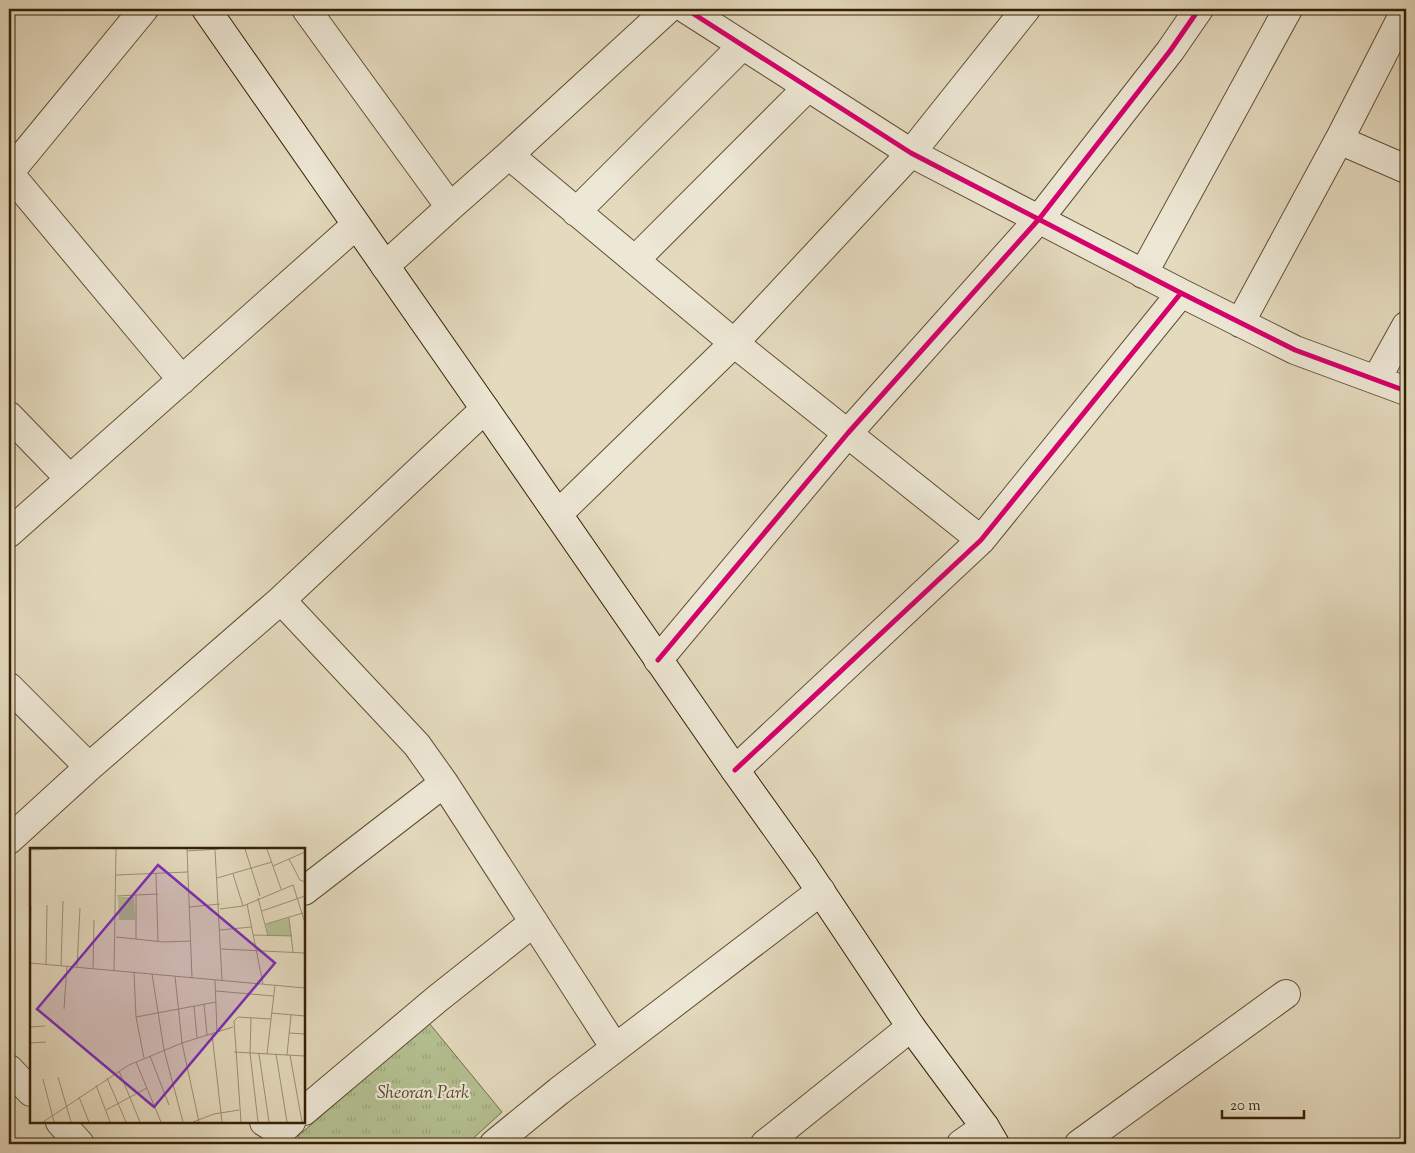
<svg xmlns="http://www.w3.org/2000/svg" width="1415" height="1153" viewBox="0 0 1415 1153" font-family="'Sorts Mill Goudy',serif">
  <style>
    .park { fill: url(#park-tufts); stroke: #74704a }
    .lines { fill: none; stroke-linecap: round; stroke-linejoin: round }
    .street-casing { stroke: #614f32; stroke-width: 30 }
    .secondary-casing { stroke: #352104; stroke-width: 30 }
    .street { stroke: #ede7d5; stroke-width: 28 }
    .secondary { stroke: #ede7d5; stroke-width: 28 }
    .cycleway-casing { stroke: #ede7d5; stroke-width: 8 }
    .cycleway { stroke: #d6006c; stroke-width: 5 }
    .labels { text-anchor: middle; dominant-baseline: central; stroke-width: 4.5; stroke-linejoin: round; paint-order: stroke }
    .park-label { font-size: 18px; font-style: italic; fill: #554927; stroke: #ede7d5 }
    .inset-road { fill: none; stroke: #9e9074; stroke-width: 1 }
    .view { fill: #7b2cbf; fill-opacity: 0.15; stroke: #7b2cbf; stroke-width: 2.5 }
    .inset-edge { fill: none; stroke: #352104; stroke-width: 2.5 }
  </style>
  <defs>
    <pattern id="park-tufts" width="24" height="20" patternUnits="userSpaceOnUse" patternTransform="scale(1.25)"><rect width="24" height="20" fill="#b4c091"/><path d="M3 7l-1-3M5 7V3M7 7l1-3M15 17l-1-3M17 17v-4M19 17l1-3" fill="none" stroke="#9ba57b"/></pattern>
  </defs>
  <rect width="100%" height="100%" fill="#e4dabe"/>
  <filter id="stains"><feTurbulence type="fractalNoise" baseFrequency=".004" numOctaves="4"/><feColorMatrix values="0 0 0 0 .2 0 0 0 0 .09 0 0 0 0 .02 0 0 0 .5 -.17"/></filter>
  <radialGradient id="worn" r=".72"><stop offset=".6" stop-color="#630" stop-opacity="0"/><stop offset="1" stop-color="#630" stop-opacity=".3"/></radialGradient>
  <path class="park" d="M429,1023L502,1112L467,1144H305L298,1136Z"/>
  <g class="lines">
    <defs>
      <path id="street" d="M144,9L9,173L182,380
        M306,9L450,207
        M686,9L911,153L1181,293L1295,350L1406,391
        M1339,140L1406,169
        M509,155L734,343L981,540
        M576,212L742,46
        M635,260L807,88
        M385,266L450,207L509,155L668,9
        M1143,274L1288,9
        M1240,323L1339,140L1406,9
        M1376,380L1406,326
        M9,416L70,479
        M558,514L734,343L911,153L1026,9
        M9,533L356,225
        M281,600L417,745L444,783L615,1048
        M658,660L848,433L1039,219L1170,51L1199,9
        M9,687L89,767
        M735,770L981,540L1181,293
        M9,840L89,767L281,600L485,409
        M304,891L444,783
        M9,1069L31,1092
        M304,1111L437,999L534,922
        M60,1122L80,1144
        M264,1122L280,1132L291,1122
        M494,1144L559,1091L821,891
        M765,1144L911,1027
        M961,1144L985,1127
        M1079,1144L1286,994"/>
      <path id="secondary" d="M206,9L485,409L735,770L805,868L911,1027L985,1127L995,1144"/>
    </defs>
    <use href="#street" class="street-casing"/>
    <use href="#secondary" class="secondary-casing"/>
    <use href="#street" class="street"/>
    <use href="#secondary" class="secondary"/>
    <defs>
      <path id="cycleway" d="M686,9L911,153L1181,293L1295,350L1406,391
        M658,660L848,433L1039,219L1170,51L1199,9
        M735,770L981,540L1181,293"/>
    </defs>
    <use href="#cycleway" class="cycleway-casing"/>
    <use href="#cycleway" class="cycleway"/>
  </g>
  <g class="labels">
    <g class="park-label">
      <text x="423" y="1094">Sheoran Park</text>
    </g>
  </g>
  <g transform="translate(30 848)">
    <rect width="275" height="275" fill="#e4dabe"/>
    <path d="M88,49H104L105,72H89ZM259,70L262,88H238L236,76Z" fill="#b4c091"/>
    <path class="inset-road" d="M157,1L162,130M215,1L230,48M237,1L251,41M0,2L28,1M185,2L192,132M157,3L189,1M259,11L270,32L275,34M243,18L275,4M126,26L128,94M203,26L213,58M86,27L158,24M187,30L242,14M87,48L106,47M228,50L238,88M217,56L233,136M159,59L190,56M190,61L213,58L263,37L275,75M232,63L275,48M259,70L263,104M236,76L273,65M190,82L221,79M223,87L262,88M86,89L134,94L160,93M106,91V47L128,46M0,100L1,58M191,101L275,105M0,115L275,140M16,116L17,57M31,118L33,53M47,119L50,60M63,121L64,72M84,123L86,1M104,124L106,169L114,210M122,126L134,202L153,274M145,128L152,195L169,274M185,132L187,184M186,143L244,148M174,156L177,187M164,158L167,190M34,161L37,118M241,165L275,168M106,169L186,154M221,170L220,205L228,274M0,179L15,178M259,185L275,186M182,186L192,274M0,195L16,194M204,204L275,208M229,206L239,274M237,206L245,137M246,206L257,274M257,207L261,167M260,207L272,274M120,208L139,257M106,214L131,274M89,223L110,274M28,229L41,274M77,230L96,274M13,231L24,274M66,237L80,274M49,249L59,274M76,262L117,240M13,274L99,217L152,195L203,179M163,274L184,266L209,262M211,274L204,173L208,169L241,171"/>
    <path class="view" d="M128,17L245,115L124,259L7,161Z"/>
    <rect width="275" height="275" class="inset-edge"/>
  </g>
  <rect width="1415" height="1153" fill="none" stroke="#e4dabe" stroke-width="30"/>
  <rect x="10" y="10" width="1395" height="1133" fill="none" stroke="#352104" stroke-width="2.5"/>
  <rect x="15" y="15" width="1385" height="1123" fill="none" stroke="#352104"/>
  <path d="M1222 1110v8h82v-8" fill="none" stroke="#352104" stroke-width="2.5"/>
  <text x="1230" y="1110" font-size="15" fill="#352104" stroke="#ede7d5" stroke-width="4" paint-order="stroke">20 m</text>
  <rect width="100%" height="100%" filter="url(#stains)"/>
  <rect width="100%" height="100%" fill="url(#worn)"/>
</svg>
